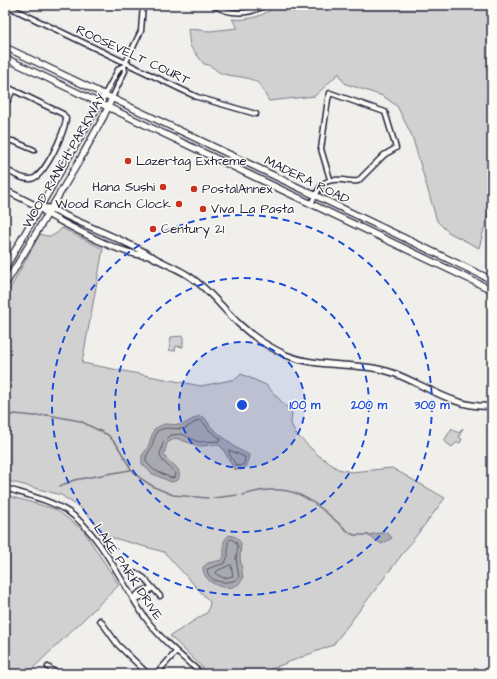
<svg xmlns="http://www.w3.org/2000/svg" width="497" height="679" viewBox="0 0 497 679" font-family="'Architects Daughter',sans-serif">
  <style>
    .green { fill: #d2d1d1; stroke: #7a7a86 }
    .water { fill: #a9a9b0; stroke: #737381 }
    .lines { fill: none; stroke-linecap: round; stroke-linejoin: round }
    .shore { stroke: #58586a; stroke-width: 1 }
    .stream { stroke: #737381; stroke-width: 1.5 }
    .minor-casing { stroke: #22223b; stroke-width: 7 }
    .tertiary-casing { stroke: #22223b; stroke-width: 8 }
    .secondary-casing { stroke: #22223b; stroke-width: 8 }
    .minor { stroke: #fdfcf7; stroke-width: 4 }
    .tertiary { stroke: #fdfcf7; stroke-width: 5 }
    .secondary { stroke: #fdfcf7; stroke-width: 5.5 }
    .ring { fill: none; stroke: #1d4ed8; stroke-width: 2; stroke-dasharray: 7 5 }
    .poi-dot { fill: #c8321e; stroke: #fdfcf7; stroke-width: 1.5 }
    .labels { text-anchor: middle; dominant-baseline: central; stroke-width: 3; stroke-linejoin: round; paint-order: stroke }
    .street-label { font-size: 13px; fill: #22223b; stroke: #fdfcf7 }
    .poi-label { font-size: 13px; fill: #22223b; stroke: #fdfcf7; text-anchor: start }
    .centre { fill: #1d4ed8; stroke: #fdfcf7; stroke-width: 2 }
    .ring-label { font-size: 12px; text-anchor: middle; font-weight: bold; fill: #1d4ed8; stroke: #fdfcf7; stroke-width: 3; stroke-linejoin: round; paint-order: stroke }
  </style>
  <rect width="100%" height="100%" fill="#f0efec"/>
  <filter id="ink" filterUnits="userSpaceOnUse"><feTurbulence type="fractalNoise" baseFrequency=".025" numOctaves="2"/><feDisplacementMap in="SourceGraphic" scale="8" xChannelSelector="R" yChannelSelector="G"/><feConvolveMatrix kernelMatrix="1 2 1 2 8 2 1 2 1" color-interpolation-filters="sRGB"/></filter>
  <g filter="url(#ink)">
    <path class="green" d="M277,5H492V199L479,248L448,232L437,221L412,136L397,106L383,96L346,84L342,80L339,73L315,96L269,101C265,96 264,90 260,85C252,76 234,77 223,74C215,71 213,65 204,64L190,46L188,29L210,31L238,28L232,19C249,21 264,16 277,5Z
      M62,228L103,249L82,363L201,386L236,379L241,374L266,385L292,413L291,423L295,433L318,455L338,469L351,472L392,468L445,498L333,645L258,674H209L170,636L208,612L210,602L164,552L106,536L85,511L61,495L5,480V298L40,234C50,238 55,236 62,228Z
      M183,336V347L176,346L175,351L169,350L171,337Z
      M452,428L453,430L459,433L463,428L459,437L462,439L460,443H456L452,447L444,441Z
      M5,495L55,509L83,530L119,585L27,674H5Z"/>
    <path class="water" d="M199,416L205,418L211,427L236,448L249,455L247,466L241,470L234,469L223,449L219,445L198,446L176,438L167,443L164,455C168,464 184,466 178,480L171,482L151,473L142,464V456L148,447L154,429L164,424L182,425Z
      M387,532L392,538L382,544L367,535Z
      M229,535L236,537L241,543L240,558L243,578C236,596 202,586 203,567L208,563L222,560L224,556V541Z"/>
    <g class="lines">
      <path class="shore" d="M200,420L203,422L210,431L220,438V441L198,442L182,434L171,435L163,443L160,455C163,465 171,466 176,474L175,477L171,478L154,470L146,462V457L151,448L157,431L165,428L183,429Z
        M229,450L245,457L244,464L240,466L236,465L230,455Z
        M231,539L236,542L238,547L236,558L239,578C229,585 208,584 207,569L225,563L228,556V542Z
        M231,565L233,576L224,578L216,574L217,571Z"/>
      <path class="stream" d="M5,419L14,414L35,416L48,415L80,421L108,435L117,445L131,469L140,478L154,487L173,495L208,498
        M60,486L74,480L130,470
        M243,495C296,479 312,501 350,533L354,535H368
        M213,498L238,495"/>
      <defs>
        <path id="minor" d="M5,5L197,97L256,114
          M213,5C230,15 249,15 265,5
          M5,86L63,114L66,118C66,130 44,178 31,179C22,180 12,173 5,169
          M105,94L119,68L124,66
          M112,98L125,71L124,66L141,31L143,5
          M5,106L13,90
          M5,147L10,141H13L34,150
          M311,204C320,187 321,178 343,180C348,181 353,182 358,181L384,155L396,148L385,112L330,93L328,99L321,149L330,179
          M5,488C27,495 51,500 70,513C101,535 122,584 144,616C160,639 181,656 202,674
          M136,573L144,578L160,596
          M133,599C143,598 146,595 152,588
          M133,599C138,592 144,590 152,588
          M100,620L118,645L148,674
          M48,667L57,674
          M156,674L176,652
          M360,674H370"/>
        <path id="tertiary" d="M5,190L39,207L47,214C72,227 123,257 152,256
          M39,207L50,208L56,211C87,227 122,238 151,256C163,263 177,268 189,276C209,289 221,307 239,324C252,336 269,347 286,355C320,369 358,361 393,373C426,385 455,409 492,406"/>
        <path id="secondary" d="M5,47L492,280
          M5,58L492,290
          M5,268L105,94
          M5,285L78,163L104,116L112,98"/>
      </defs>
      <use href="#minor" class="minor-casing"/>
      <use href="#tertiary" class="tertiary-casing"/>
      <use href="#secondary" class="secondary-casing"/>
      <use href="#minor" class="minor"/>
      <use href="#tertiary" class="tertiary"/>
      <use href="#secondary" class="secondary"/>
    </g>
  </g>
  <circle cx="242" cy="405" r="63" fill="#1d4ed8" fill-opacity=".12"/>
  <g class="ring">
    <circle cx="242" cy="405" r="63"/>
    <circle cx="242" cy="405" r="127"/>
    <circle cx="242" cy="405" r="190"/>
  </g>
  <g class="poi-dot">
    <circle cx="128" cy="161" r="4"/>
    <circle cx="163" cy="187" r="4"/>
    <circle cx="194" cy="189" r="4"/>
    <circle cx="179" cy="204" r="4"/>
    <circle cx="203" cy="209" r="4"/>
    <circle cx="153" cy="229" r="4"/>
  </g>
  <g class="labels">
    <g class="street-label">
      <text transform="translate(133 55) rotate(25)">ROOSEVELT COURT</text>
      <text transform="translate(64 161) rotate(-60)">WOOD RANCH PARKWAY</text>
      <text transform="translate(307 180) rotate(26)">MADERA ROAD</text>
      <text transform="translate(128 572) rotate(56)">LAKE PARK DRIVE</text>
    </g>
    <g class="poi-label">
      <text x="136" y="161">Lazertag Extreme</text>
      <text x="155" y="187" text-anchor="end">Hana Sushi</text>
      <text x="202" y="189">PostalAnnex</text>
      <text x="171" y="204" text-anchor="end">Wood Ranch Clock</text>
      <text x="211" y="209">Viva La Pasta</text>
      <text x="161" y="229">Century 21</text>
    </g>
  </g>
  <circle cx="242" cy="405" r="6" class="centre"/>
  <g class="ring-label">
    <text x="305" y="409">100 m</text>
    <text x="369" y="409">200 m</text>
    <text x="432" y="409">300 m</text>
  </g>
  <rect width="497" height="679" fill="none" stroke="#fdfcf7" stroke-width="20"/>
  <rect x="10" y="10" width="477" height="659" fill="none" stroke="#22223b" stroke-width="1.5" filter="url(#ink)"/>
</svg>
